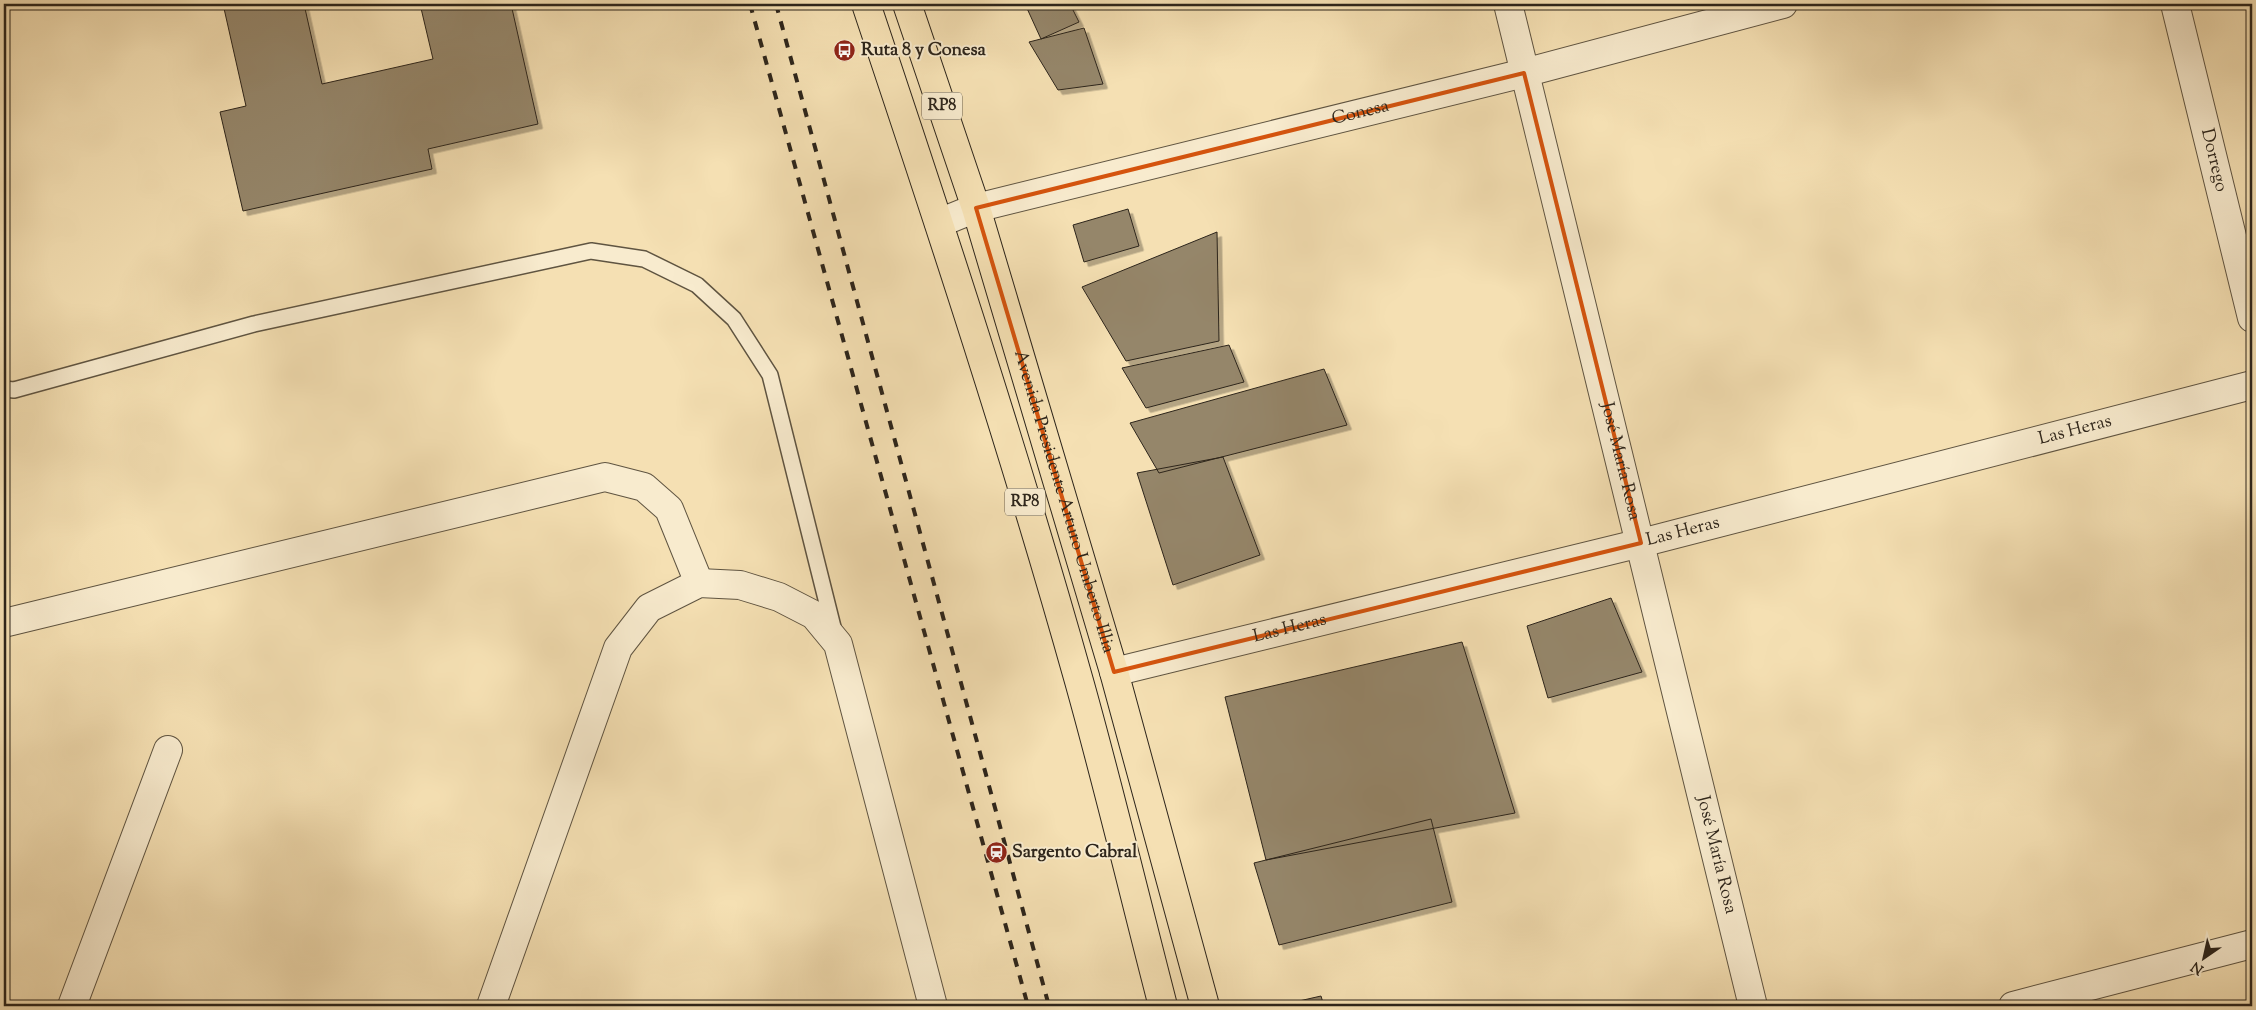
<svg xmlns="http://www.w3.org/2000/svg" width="2256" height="1010" viewBox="0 0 2256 1010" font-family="'Sorts Mill Goudy',serif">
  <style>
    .building { fill: #95866a; stroke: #2d251b; filter: url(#shadow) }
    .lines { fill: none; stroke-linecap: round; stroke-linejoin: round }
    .lane-casing { stroke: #5f5441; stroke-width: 18 }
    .street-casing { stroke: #5f5441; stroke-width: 30 }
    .primary-casing { stroke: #2d251b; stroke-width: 30 }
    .lane { stroke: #f8ebce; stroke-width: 15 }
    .street { stroke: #f8ebce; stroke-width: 28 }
    .primary { stroke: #f5e0b3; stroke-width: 28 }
    .rail { stroke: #2d251b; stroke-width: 4; stroke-dasharray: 9 9; stroke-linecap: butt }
    .marked { fill: none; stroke: #d5540e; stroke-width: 4; stroke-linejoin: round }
    .labels { text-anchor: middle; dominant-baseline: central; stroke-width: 4; stroke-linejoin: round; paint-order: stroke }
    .shield { fill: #f8ebce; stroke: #6a6051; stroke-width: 1 }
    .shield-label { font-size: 16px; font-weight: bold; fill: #2d251b }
    .poi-label { font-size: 18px; font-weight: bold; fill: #2d251b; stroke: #f8ebce; text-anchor: start }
    .street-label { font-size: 18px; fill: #2d251b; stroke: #f8ebce }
  </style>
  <defs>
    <filter id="shadow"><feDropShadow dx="4.5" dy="4.5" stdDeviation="0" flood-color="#0004"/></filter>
  </defs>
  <rect width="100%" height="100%" fill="#f5e0b3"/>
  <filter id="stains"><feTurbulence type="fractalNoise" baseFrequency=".004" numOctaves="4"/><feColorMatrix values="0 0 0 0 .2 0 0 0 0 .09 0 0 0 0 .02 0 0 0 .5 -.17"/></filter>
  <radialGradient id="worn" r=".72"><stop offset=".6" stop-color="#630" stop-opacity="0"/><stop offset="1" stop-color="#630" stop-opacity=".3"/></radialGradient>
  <path class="building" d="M223,4H304L322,84L433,59L420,4H511L538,124L428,149L432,169L243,211L220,112L246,106Z
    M1025,4H1070L1079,22L1041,39Z
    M1084,28L1103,84L1058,90L1029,42Z
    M1128,209L1139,246L1084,262L1073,225Z
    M1217,232L1219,341L1126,361L1082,287Z
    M1229,345L1244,382L1146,408L1122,368Z
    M1324,369L1347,425L1159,473L1130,423Z
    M1223,457L1260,555L1173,585L1137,473Z
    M1611,598L1642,672L1548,698L1527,626Z
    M1462,642L1515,813L1266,860L1225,697Z
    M1431,819L1452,902L1279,945L1254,863Z
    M1321,996L1324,1006H1277Z"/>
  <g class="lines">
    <defs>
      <path id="lane" d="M4,389L14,390L254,324L591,251L644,259L697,285L734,319L770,375L834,631"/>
      <g id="street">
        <path id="s1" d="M1508,4L1753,1006"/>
        <path id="s2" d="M2175,4L2252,318"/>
        <path id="s3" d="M939,223L976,208L1524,73L1783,4"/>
        <path d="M4,623L605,477L644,487L669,509L699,583"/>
        <path id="s4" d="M1114,672L1641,543L2252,385"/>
        <path d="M72,1006L168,750"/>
        <path d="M491,1006L618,648L649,608L699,583L740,585L779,597L814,615L838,644L933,1006"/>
        <path d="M2013,1006L2252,944"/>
      </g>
      <g id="primary">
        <path d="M866,4C941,228 1015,453 1079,681C1109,788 1135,898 1163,1006"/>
        <path id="s5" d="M907,4L976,208L1114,672L1205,1006"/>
      </g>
    </defs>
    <use href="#lane" class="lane-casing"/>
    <use href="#street" class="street-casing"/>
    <use href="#primary" class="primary-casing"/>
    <use href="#lane" class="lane"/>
    <use href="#street" class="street"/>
    <use href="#primary" class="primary"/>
    <path class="rail" d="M750,4L1028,1006
      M776,4L1049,1006"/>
  </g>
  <path class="marked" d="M1524,73L1641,543L1114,672L976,208Z"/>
  <defs>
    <symbol id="bus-disc" viewBox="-11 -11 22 22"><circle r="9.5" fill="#8f2418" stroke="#f8ebce"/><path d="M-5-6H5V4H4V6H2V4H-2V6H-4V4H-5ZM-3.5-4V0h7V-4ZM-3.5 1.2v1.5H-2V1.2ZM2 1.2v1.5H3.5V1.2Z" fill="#fff"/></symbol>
    <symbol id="station-disc" viewBox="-11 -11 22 22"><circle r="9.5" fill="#8f2418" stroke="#f8ebce"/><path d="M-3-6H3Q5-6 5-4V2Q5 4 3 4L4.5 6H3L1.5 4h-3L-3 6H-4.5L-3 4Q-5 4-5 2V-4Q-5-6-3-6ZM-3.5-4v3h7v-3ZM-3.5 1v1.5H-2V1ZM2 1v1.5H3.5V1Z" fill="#fff"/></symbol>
  </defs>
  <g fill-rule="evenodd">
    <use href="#bus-disc" x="832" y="38" width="25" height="25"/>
    <use href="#station-disc" x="984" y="840" width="25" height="25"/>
  </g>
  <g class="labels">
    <g class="shield">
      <rect x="922" y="92.5" width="40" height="27" rx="4"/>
      <rect x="1005" y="488.5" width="40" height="27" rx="4"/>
    </g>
    <g class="shield-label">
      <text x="942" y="106">RP8</text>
      <text x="1025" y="502">RP8</text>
    </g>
    <g class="poi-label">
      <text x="861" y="51">Ruta 8 y Conesa</text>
      <text x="1012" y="853">Sargento Cabral</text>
    </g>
    <g class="street-label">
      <text stroke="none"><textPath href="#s3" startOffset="436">Conesa</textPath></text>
      <text stroke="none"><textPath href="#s2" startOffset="161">Dorrego</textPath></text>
      <text stroke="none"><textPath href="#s4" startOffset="991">Las Heras</textPath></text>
      <text stroke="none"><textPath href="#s1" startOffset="471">José María Rosa</textPath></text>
      <text stroke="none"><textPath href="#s5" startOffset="522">Avenida Presidente Arturo Umberto Illia</textPath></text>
      <text stroke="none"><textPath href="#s4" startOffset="586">Las Heras</textPath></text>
      <text stroke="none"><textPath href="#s4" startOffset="181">Las Heras</textPath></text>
      <text stroke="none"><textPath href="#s1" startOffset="876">José María Rosa</textPath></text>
    </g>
  </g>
  <rect width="2256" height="1010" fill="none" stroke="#f5e0b3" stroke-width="20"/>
  <rect x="5" y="5" width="2246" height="1000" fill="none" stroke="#2d251b" stroke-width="2.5"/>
  <rect x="10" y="10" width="2236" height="990" fill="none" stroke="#2d251b"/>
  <g transform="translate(2204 958) rotate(214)" stroke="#f8ebce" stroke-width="4" paint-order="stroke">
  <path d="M0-4L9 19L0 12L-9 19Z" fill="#2d251b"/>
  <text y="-8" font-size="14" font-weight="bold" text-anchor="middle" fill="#2d251b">N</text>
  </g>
  <rect width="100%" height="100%" filter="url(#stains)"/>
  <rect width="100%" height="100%" fill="url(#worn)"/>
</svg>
